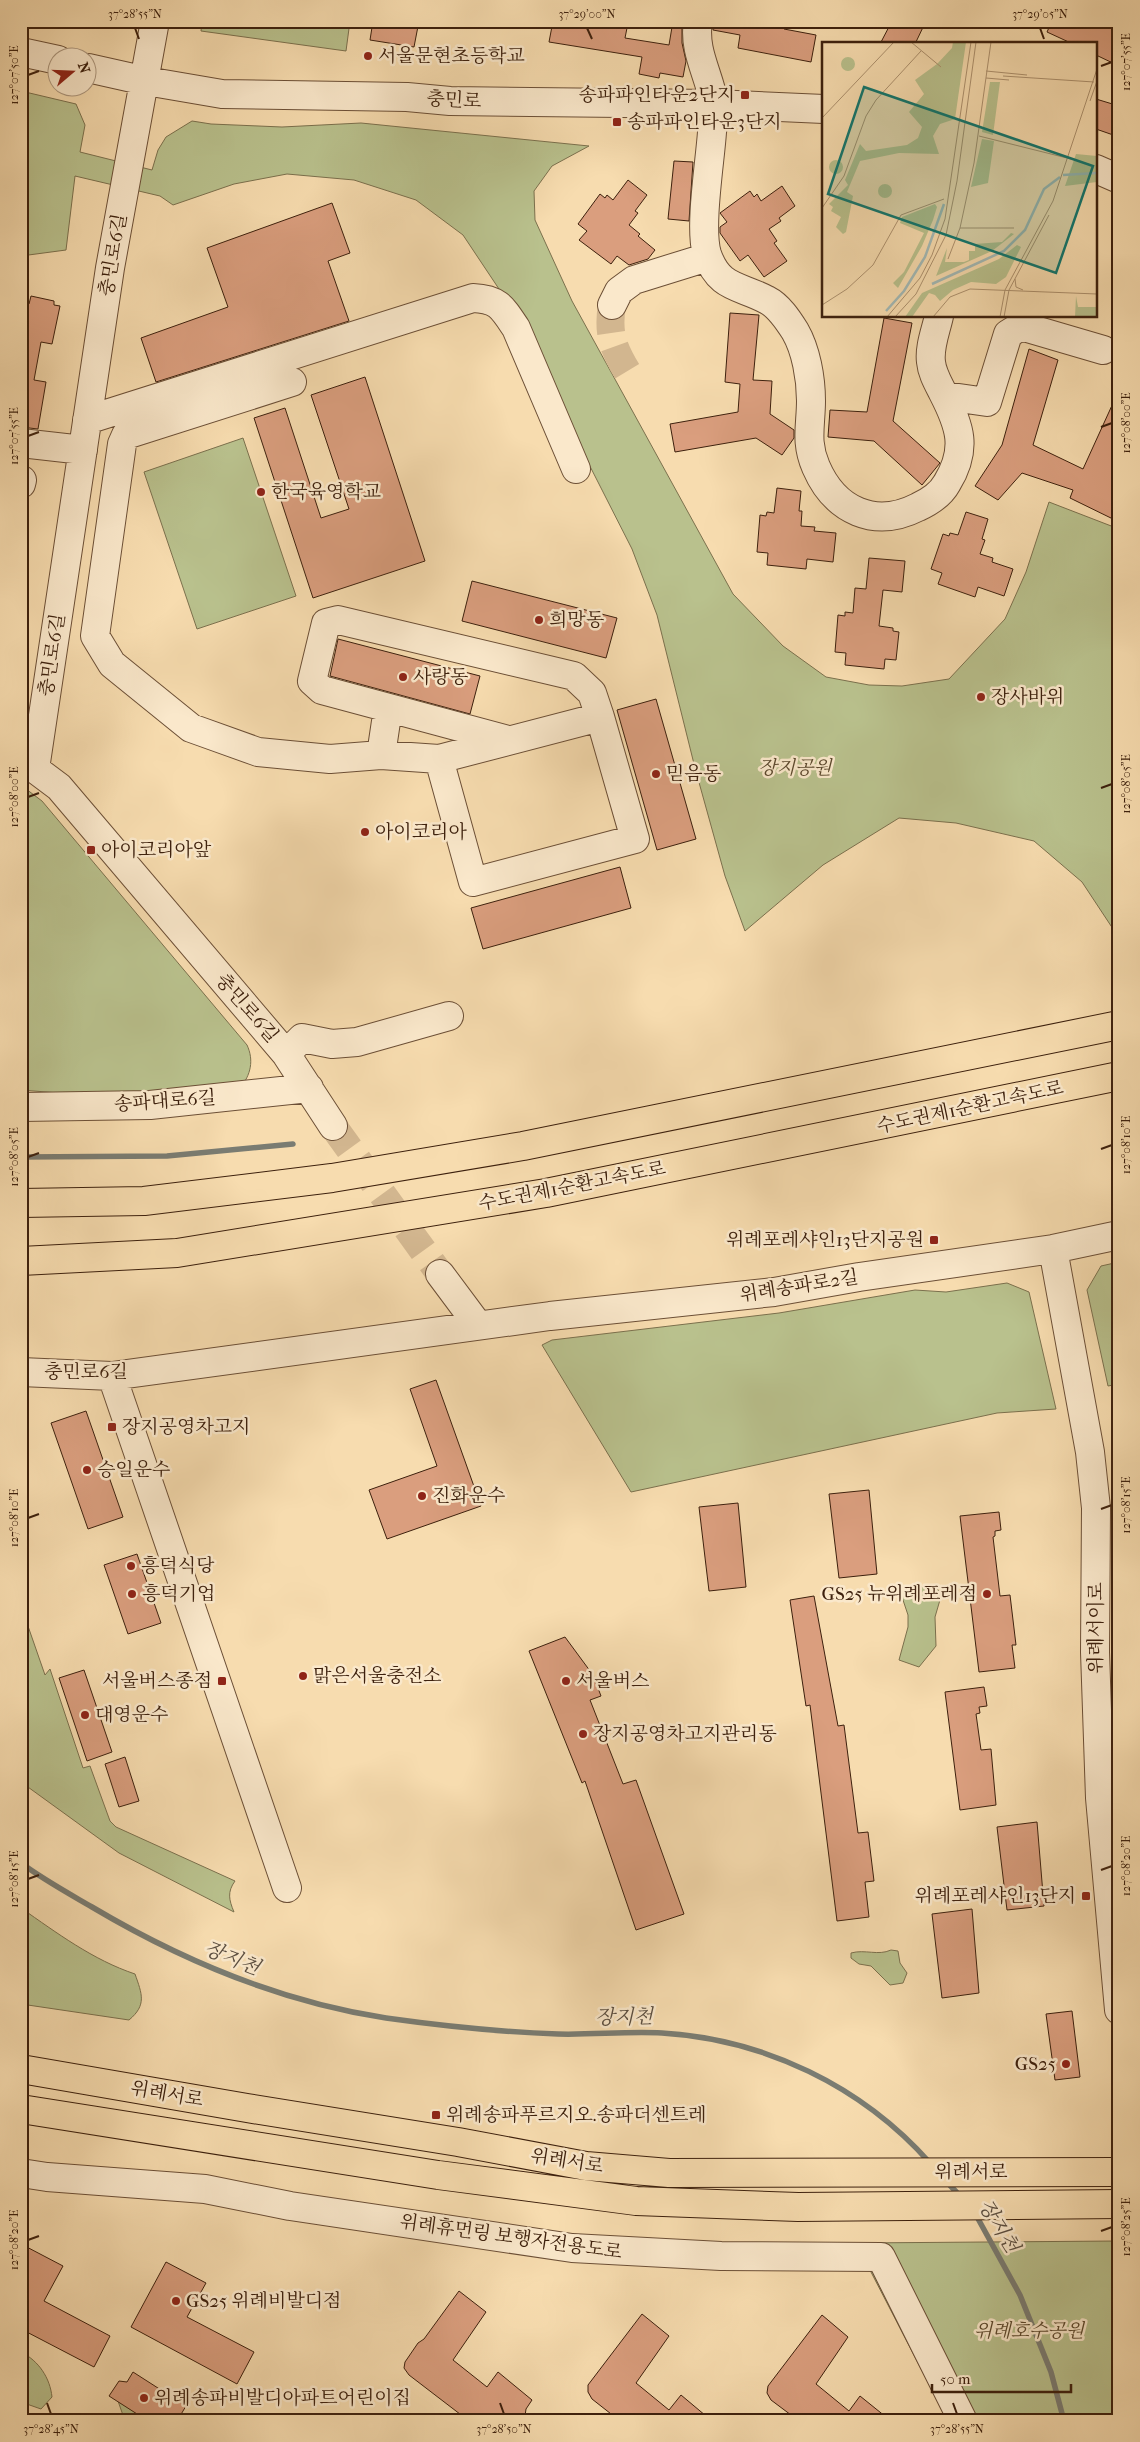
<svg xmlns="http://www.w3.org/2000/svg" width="1140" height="2442" viewBox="0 0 1140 2442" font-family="'IM FELL French Canon','Noto Serif KR',serif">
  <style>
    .green { fill: #b9c18d; stroke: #7b704d }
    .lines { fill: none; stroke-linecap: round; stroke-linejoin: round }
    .stream { stroke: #7a7c72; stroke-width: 5.5 }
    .building { fill: #da9e7e; stroke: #3d200d }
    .minor-tunnel { stroke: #d2b68f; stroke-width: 28; stroke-dasharray: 28 14; stroke-linecap: butt }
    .minor-casing { stroke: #6c4f36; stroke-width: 30 }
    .major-casing { stroke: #3d200d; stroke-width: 30 }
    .highway-casing { stroke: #3d200d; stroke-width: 30 }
    .minor { stroke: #fae8cb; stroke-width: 28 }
    .major { stroke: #f7dcaf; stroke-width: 28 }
    .highway { stroke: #f7dcaf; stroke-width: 28 }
    .ticks { fill: none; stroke: #3d200d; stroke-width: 2 }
    .poi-dot { fill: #8f2418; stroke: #fae8cb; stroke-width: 2 }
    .labels { text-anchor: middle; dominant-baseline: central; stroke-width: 5; stroke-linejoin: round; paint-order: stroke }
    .poi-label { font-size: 19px; fill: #3d200d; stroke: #fae8cb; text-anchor: start }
    .street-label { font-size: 19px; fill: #3d200d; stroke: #fae8cb }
    .park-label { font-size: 19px; font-style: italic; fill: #5c482d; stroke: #fae8cb }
    .water-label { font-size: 20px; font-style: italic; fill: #5b4e40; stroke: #fae8cb }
    .inset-river { fill: none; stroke: #a2b9b6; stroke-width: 2.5 }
    .inset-road { fill: none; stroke: #ad916e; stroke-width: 1 }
    .view { fill: #0f766e; fill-opacity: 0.15; stroke: #0f766e; stroke-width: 2.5 }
    .inset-edge { fill: none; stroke: #3d200d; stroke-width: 2.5 }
    .neatline { fill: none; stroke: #3d200d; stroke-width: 2 }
    .ticks-label { font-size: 12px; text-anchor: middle; fill: #3d200d }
  </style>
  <rect width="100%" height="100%" fill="#f7dcaf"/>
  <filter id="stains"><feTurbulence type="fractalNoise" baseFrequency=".004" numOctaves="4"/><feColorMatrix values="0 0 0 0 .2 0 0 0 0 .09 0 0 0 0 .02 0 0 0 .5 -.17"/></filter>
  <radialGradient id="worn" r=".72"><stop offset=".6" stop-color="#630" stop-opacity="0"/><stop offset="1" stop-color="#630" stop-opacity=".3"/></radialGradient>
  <path class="green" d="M202,21H350L346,51L201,31Z
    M21,91L76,104L85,125L80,152L152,170L158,150L166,137L192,121L211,124L282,127L361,123L589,146L552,166L534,191L535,220L572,301L733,594L783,646L826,677L869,685L902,686L949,679L1005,619L1026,572L1049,502L1119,529V938L1082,882L1034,841L956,823L899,818L823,865L745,931L725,876L695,768L657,615L632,549L503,295L463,235L416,200L354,180L287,174L234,184L173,205L160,196L75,176L66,250L21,256Z
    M243,438L296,596L197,629L144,472Z
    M21,789H26L42,801L247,1045C254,1060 251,1075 240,1088L98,1096L21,1090Z
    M1119,1262V1384L1108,1386L1087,1290L1101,1266Z
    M1007,1283L1029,1292L1056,1409L997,1413L631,1492L542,1345L552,1340L779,1313L915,1290L946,1292Z
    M933,1586L942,1593L935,1617L936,1646L919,1667L899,1660L908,1627V1615L901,1594L906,1588Z
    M21,1606L45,1675L50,1669L83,1768L90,1766L110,1821L116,1827L235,1881C227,1892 229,1900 234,1912L119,1853L21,1782Z
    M21,1908C57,1933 93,1960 135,1974C142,1994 147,2005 129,2020L21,2004Z
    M891,1950L898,1951L900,1963L907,1973L903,1983L890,1985L871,1966L859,1964L851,1958V1953C865,1949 878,1956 891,1950Z
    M1119,2241V2421H948L856,2243Z
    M21,2352C39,2361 50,2378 52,2397L41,2409L21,2402Z
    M118,2401L148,2421H125Z"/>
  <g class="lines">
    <path class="stream" d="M21,1157L167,1156L293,1144
      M21,1863C44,1880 68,1893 92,1907C183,1961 281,2002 386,2018C443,2026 501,2032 558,2034C593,2035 627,2031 662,2033C764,2039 862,2086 930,2163
      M946,2181L960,2196
      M976,2215L1020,2295L1051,2372L1064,2421"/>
  </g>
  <path class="building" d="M373,21H419L414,47L370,40Z
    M553,21H587L627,28L625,38L669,45L673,21H682V43L686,61L683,77L660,73L659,78L639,74L642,57L549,42Z
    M713,21H785L784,29L816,35L811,62L738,48L740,35L713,30Z
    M892,21H926L915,44H880Z
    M1052,21H1104L1119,28V66L1096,55V44H1073L1047,32Z
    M1096,99L1119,106V137L1096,129Z
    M674,161L693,162L689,221L668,219Z
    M628,180L647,195L635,211L638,213L629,225L640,234L638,236L655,250L648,259L629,265L617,256L611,264L579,240L587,231L578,224L600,194L605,198L607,195L613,200Z
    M782,186L795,206L779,218L781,221L769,229L777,241L774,243L787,261L764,277L748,255L740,261L720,233V227L727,222L720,213L750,191L754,197L757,194L761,201Z
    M332,203L350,253L328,261L349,321L156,382L141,338L228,307L207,248Z
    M31,296L54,301V305L60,306L52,344L41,342L34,380L46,382L38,429L21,427V303L29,304Z
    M730,313L759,315L753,380L772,381L770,414L794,430V438L782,455L756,438L675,452L670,424L738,412L740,384L725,382Z
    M884,318L912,323L893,421L940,463L922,485L874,441L828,437L830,410L867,412Z
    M1029,349L1058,360L1033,445L1083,469L1119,390V511L1115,520L1070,498L1073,490L1022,473L998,500L975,486L1002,445Z
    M365,377L425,561L313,598L254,418L285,408L321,518L349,509L311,395Z
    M777,488L801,491L799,511H802L801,526L815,527L814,531L836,533L833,562L807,559L806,569L767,565L768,553L757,552L760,515L766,516L767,512L774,513Z
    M966,512L988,519L982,539L985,540L980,554L993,558L992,562L1013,569L1004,596L978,587L975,597L938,584L942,573L931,569L943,534L949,536L950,533L958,535Z
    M869,558L905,561L902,592L883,590L879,626L893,628V631L899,632L896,660L885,659L884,669L845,665L846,653L835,652L838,615L845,616V612L853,613L855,588L866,589Z
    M472,581L617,618L606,658L462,621Z
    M338,639L480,676L470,714L330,676Z
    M656,699L696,839L657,850L617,710Z
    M620,867L631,908L483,949L471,908Z
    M436,1380L481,1506L387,1539L369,1490L437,1466L410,1389Z
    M86,1411L123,1517L88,1529L51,1423Z
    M869,1490L877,1574L839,1578L829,1494Z
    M738,1503L746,1587L709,1591L699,1507Z
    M999,1512L1001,1530L995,1531V1536L993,1537L1000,1596L1010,1595L1016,1645H1012L1015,1668L979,1672L960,1516Z
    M137,1554L161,1623L128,1634L104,1565Z
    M814,1596L838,1726L844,1725L858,1833L868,1832L874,1881L865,1882L869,1917L837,1921L810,1705L806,1706L790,1600Z
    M565,1637L593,1675L601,1696L590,1700L623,1784L636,1780L684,1914L636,1930L585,1781L582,1783L529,1651Z
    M84,1670L112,1752L87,1761L59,1678Z
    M984,1687L987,1706L979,1707L980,1713L976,1714L981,1750L991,1749L996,1805L960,1810L945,1692Z
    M125,1757L139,1801L119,1807L105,1764Z
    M1037,1822L1044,1906L1007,1910L997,1827Z
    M972,1909L979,1993L942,1998L932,1914Z
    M1072,2011L1080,2077L1055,2080L1046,2014Z
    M21,2244L63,2266L44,2301L110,2336L94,2367L21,2329Z
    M166,2262L206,2283L187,2317L254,2352L237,2384L131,2327Z
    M459,2291L486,2312L453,2360L487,2387L498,2372L532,2400L526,2409L525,2416L521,2421H469L409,2375L404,2368L405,2362L418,2343L424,2339Z
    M642,2314L669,2336L636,2383L669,2410L681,2395L712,2421H620L592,2399L588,2392V2385Z
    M822,2315L848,2337L816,2384L849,2411L860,2396L891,2421H799L771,2400L767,2393L768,2386Z
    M133,2372L186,2406L177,2421H148L109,2396L119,2381L127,2382Z"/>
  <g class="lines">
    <path class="minor-tunnel" d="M612,305C607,335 614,350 630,376
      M333,1126L440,1274"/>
    <defs>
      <path id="minor" d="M698,21C693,51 709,74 714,103C716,112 713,123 712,132C710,162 699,228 707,254C719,289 739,285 767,300C779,306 788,320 795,331C806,350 811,378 811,401C811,425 805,442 816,467C835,511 875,529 918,507C929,502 941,494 947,483C968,449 960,426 943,393C938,383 932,373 931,362C929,347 936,330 939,316
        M21,52L58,60
        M88,68L146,81L222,94L407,97L450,101L715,104L824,109
        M1096,169L1119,179
        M612,305L619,291L634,280L708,257
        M292,382L126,435L122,444L95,636L112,664L191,728L258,752L330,759L381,755L439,759L600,717L635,839L473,882L439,759
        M945,396L987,402L1008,334L1021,326L1103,350
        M87,420L473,298C498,299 502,307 516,328L576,469
        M21,443L83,450
        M21,484L22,480
        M508,740L322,690L312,681L326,623L338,620L574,676L592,693L600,717
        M381,755L388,708
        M35,769L110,268L155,21
        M35,769L59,787L286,1054L333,1126
        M286,1054L302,1038L332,1044L357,1042L449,1016
        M21,1107L150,1105L309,1088
        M1053,1249L1090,1452L1096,1508L1095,1652L1100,1798L1119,2010
        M440,1274L478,1325
        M21,1372L112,1376L550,1316L774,1292L859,1277L1053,1249L1119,1235
        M112,1376L287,1888
        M21,2173L47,2177L205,2189L290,2206L572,2248L721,2256L881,2257L963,2421"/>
      <path id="major" d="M21,2069L247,2108L458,2142L586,2166L669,2173L1119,2172
        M21,2109L438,2175L636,2201L798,2207L1119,2204"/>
      <path id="highway" d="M21,1203L144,1201L332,1178L523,1146L1119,1025
        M21,1261L177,1253L546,1193L1119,1076"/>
    </defs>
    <use href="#minor" class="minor-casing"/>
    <use href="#major" class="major-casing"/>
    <use href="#highway" class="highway-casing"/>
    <use href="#minor" class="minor"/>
    <use href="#major" class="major"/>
    <use href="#highway" class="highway"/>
  </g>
  <path class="ticks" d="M135,28L139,39M587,28L592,39M1040,28L1044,39M1101,66L1112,62M28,75L39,71M1101,427L1112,423M28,436L39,432M1101,788L1112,784M28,797L39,793M1101,1149L1112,1145M28,1157L39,1153M1101,1509L1112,1505M28,1518L39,1514M1101,1870L1112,1866M28,1879L39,1875M1101,2231L1112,2227M28,2240L39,2236M47,2403L51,2414M500,2403L504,2414M953,2403L957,2414"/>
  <g class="poi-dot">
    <circle cx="368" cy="56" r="5"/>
    <rect x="740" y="90" width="10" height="10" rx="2.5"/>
    <rect x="612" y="117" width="10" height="10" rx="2.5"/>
    <circle cx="261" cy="492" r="5"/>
    <circle cx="539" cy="620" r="5"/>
    <circle cx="403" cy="677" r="5"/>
    <circle cx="981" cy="697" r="5"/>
    <circle cx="656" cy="774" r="5"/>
    <circle cx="365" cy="832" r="5"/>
    <rect x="86" y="845" width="10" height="10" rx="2.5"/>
    <rect x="929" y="1235" width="10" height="10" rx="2.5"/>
    <rect x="107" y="1422" width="10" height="10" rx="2.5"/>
    <circle cx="87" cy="1470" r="5"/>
    <circle cx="422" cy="1496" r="5"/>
    <circle cx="131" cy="1566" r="5"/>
    <circle cx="132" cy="1594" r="5"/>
    <circle cx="987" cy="1594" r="5"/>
    <circle cx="303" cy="1676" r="5"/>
    <rect x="217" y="1676" width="10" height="10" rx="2.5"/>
    <circle cx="566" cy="1681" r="5"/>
    <circle cx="85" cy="1715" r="5"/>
    <circle cx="583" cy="1734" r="5"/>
    <rect x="1081" y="1891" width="10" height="10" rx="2.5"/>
    <circle cx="1066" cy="2064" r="5"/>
    <rect x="431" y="2110" width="10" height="10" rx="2.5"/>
    <circle cx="176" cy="2301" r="5"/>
    <circle cx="144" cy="2398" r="5"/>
  </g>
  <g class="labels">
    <g class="poi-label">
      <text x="378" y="56">서울문현초등학교</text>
      <text x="735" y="95" text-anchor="end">송파파인타운2단지</text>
      <text x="627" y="122">송파파인타운3단지</text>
      <text x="271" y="492">한국육영학교</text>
      <text x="549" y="620">희망동</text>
      <text x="413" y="677">사랑동</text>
      <text x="991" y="697">장사바위</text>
      <text x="666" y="774">믿음동</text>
      <text x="375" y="832">아이코리아</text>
      <text x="101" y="850">아이코리아앞</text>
      <text x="924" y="1240" text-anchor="end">위례포레샤인13단지공원</text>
      <text x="122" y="1427">장지공영차고지</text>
      <text x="97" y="1470">승일운수</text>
      <text x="432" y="1496">진화운수</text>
      <text x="141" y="1566">흥덕식당</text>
      <text x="142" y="1594">흥덕기업</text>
      <text x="977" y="1594" text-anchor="end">GS25 뉴위례포레점</text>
      <text x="313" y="1676">맑은서울충전소</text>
      <text x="212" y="1681" text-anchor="end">서울버스종점</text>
      <text x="576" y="1681">서울버스</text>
      <text x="95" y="1715">대영운수</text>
      <text x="593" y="1734">장지공영차고지관리동</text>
      <text x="1076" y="1896" text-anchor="end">위례포레샤인13단지</text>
      <text x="1056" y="2064" text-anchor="end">GS25</text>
      <text x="446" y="2115">위례송파푸르지오.송파더센트레</text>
      <text x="186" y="2301">GS25 위례비발디점</text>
      <text x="154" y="2398">위례송파비발디아파트어린이집</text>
    </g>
    <g class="street-label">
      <text transform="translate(454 100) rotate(3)">충민로</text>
      <text transform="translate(113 255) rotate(-80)">충민로6길</text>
      <text transform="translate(52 655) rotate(-81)">충민로6길</text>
      <text transform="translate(247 1008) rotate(49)">충민로6길</text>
      <text transform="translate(165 1101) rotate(-4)">송파대로6길</text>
      <text transform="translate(970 1107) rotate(-12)">수도권제1순환고속도로</text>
      <text transform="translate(572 1186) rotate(-11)">수도권제1순환고속도로</text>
      <text transform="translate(799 1286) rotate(-9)">위례송파로2길</text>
      <text x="86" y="1372">충민로6길</text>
      <text transform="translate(1096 1628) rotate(-90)">위례서이로</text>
      <text transform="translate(167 2094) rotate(10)">위례서로</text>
      <text transform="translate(567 2161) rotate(9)">위례서로</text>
      <text x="971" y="2172">위례서로</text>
      <text transform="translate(511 2237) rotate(8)">위례휴먼링 보행자전용도로</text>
    </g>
    <g class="park-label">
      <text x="795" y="768">장지공원</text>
      <text x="1029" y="2331">위례호수공원</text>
    </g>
    <g class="water-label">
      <text transform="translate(232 1958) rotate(22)">장지천</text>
      <text transform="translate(624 2017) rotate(-1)">장지천</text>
      <text transform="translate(999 2226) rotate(58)">장지천</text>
    </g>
  </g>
  <g transform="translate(822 42)">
    <rect width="275" height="275" fill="#f7dcaf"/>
    <path d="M131,0H144L133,77L118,82L111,94L117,112L77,111L38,119L25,150L31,154L24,190L21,192L14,185L19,175L9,169L11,165L7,162L26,143L23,138L38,102L44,109L85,103L96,96L100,85L87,70L102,52L93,38L115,22L130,6ZM19 22a7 7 0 1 1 14 0a7 7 0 1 1-14 0ZM168,40H178L171,93L160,90ZM160,97L172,99L166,141L149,145ZM254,112L275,114V140L243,144ZM7 125a7 7 0 1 1 14 0a7 7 0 1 1-14 0ZM56 149a7 7 0 1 1 14 0a7 7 0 1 1-14 0ZM113,162L115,165L111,178L100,204L76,246L71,241L82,230L102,191L78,181L80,175ZM189,191L192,192L170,209L114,234L125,206L123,220H142L147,218V209H153V202L180,200ZM195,203L199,205L184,235L174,242L149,240L131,248L118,259L113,253L107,251L90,275H83L100,251L177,217ZM254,254L256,265H275V275H253Z" fill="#b9c18d"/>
    <path class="inset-river" d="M241,133L275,131M110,242L182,209L203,188L222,147L238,135M64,269L82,249L103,215L122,162"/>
    <path class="inset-road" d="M89,0L119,25M164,29L205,33M181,34L272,40M164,36L187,38M268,59L275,39M0,76L72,0M157,94L249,117M0,166L22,134L44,74L54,58L99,9M138,186H192M126,217L138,186L152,121L169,0M193,237L194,245L201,248M0,263L25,247L51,223L79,173L122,157M65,275L98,236L110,213L123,177L149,0M73,275L94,252L124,193L135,139L154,0M111,275L128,255L148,247L275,252M178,275L183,248L231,159L275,27M182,275L187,248L227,173"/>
    <path class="view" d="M42,45L271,124L234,231L6,152Z"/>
    <rect width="275" height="275" class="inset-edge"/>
  </g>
  <rect width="1140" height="2442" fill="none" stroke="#f7dcaf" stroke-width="55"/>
  <g transform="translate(72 72) rotate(71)"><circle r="24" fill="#fae8cb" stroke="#ae987f"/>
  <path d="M0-4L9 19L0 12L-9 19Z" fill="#8f2418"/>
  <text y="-8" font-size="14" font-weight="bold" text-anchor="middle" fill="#3d200d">N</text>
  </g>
  <path d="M932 2384v8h139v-8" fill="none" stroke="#3d200d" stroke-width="2.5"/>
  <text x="940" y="2384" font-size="15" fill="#3d200d" stroke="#fae8cb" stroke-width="4" paint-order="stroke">50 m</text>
  <rect x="28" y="28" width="1084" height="2386" class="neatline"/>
  <g class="ticks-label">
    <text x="135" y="18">37°28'55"N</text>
    <text x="587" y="18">37°29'00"N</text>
    <text x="1040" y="18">37°29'05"N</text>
    <text transform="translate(1126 62) rotate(-90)" y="4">127°07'55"E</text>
    <text transform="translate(14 75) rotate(-90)" y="4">127°07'50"E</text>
    <text transform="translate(1126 423) rotate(-90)" y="4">127°08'00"E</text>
    <text transform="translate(14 436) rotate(-90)" y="4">127°07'55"E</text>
    <text transform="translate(1126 784) rotate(-90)" y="4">127°08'05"E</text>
    <text transform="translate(14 797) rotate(-90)" y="4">127°08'00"E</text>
    <text transform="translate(1126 1145) rotate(-90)" y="4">127°08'10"E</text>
    <text transform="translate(14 1157) rotate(-90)" y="4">127°08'05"E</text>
    <text transform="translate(1126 1505) rotate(-90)" y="4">127°08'15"E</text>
    <text transform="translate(14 1518) rotate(-90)" y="4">127°08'10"E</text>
    <text transform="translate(1126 1866) rotate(-90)" y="4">127°08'20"E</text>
    <text transform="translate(14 1879) rotate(-90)" y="4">127°08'15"E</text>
    <text transform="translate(1126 2227) rotate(-90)" y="4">127°08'25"E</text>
    <text transform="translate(14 2240) rotate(-90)" y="4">127°08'20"E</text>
    <text x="51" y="2433">37°28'45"N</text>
    <text x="504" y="2433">37°28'50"N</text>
    <text x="957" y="2433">37°28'55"N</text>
  </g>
  <rect width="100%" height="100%" filter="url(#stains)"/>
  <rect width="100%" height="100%" fill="url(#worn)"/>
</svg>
